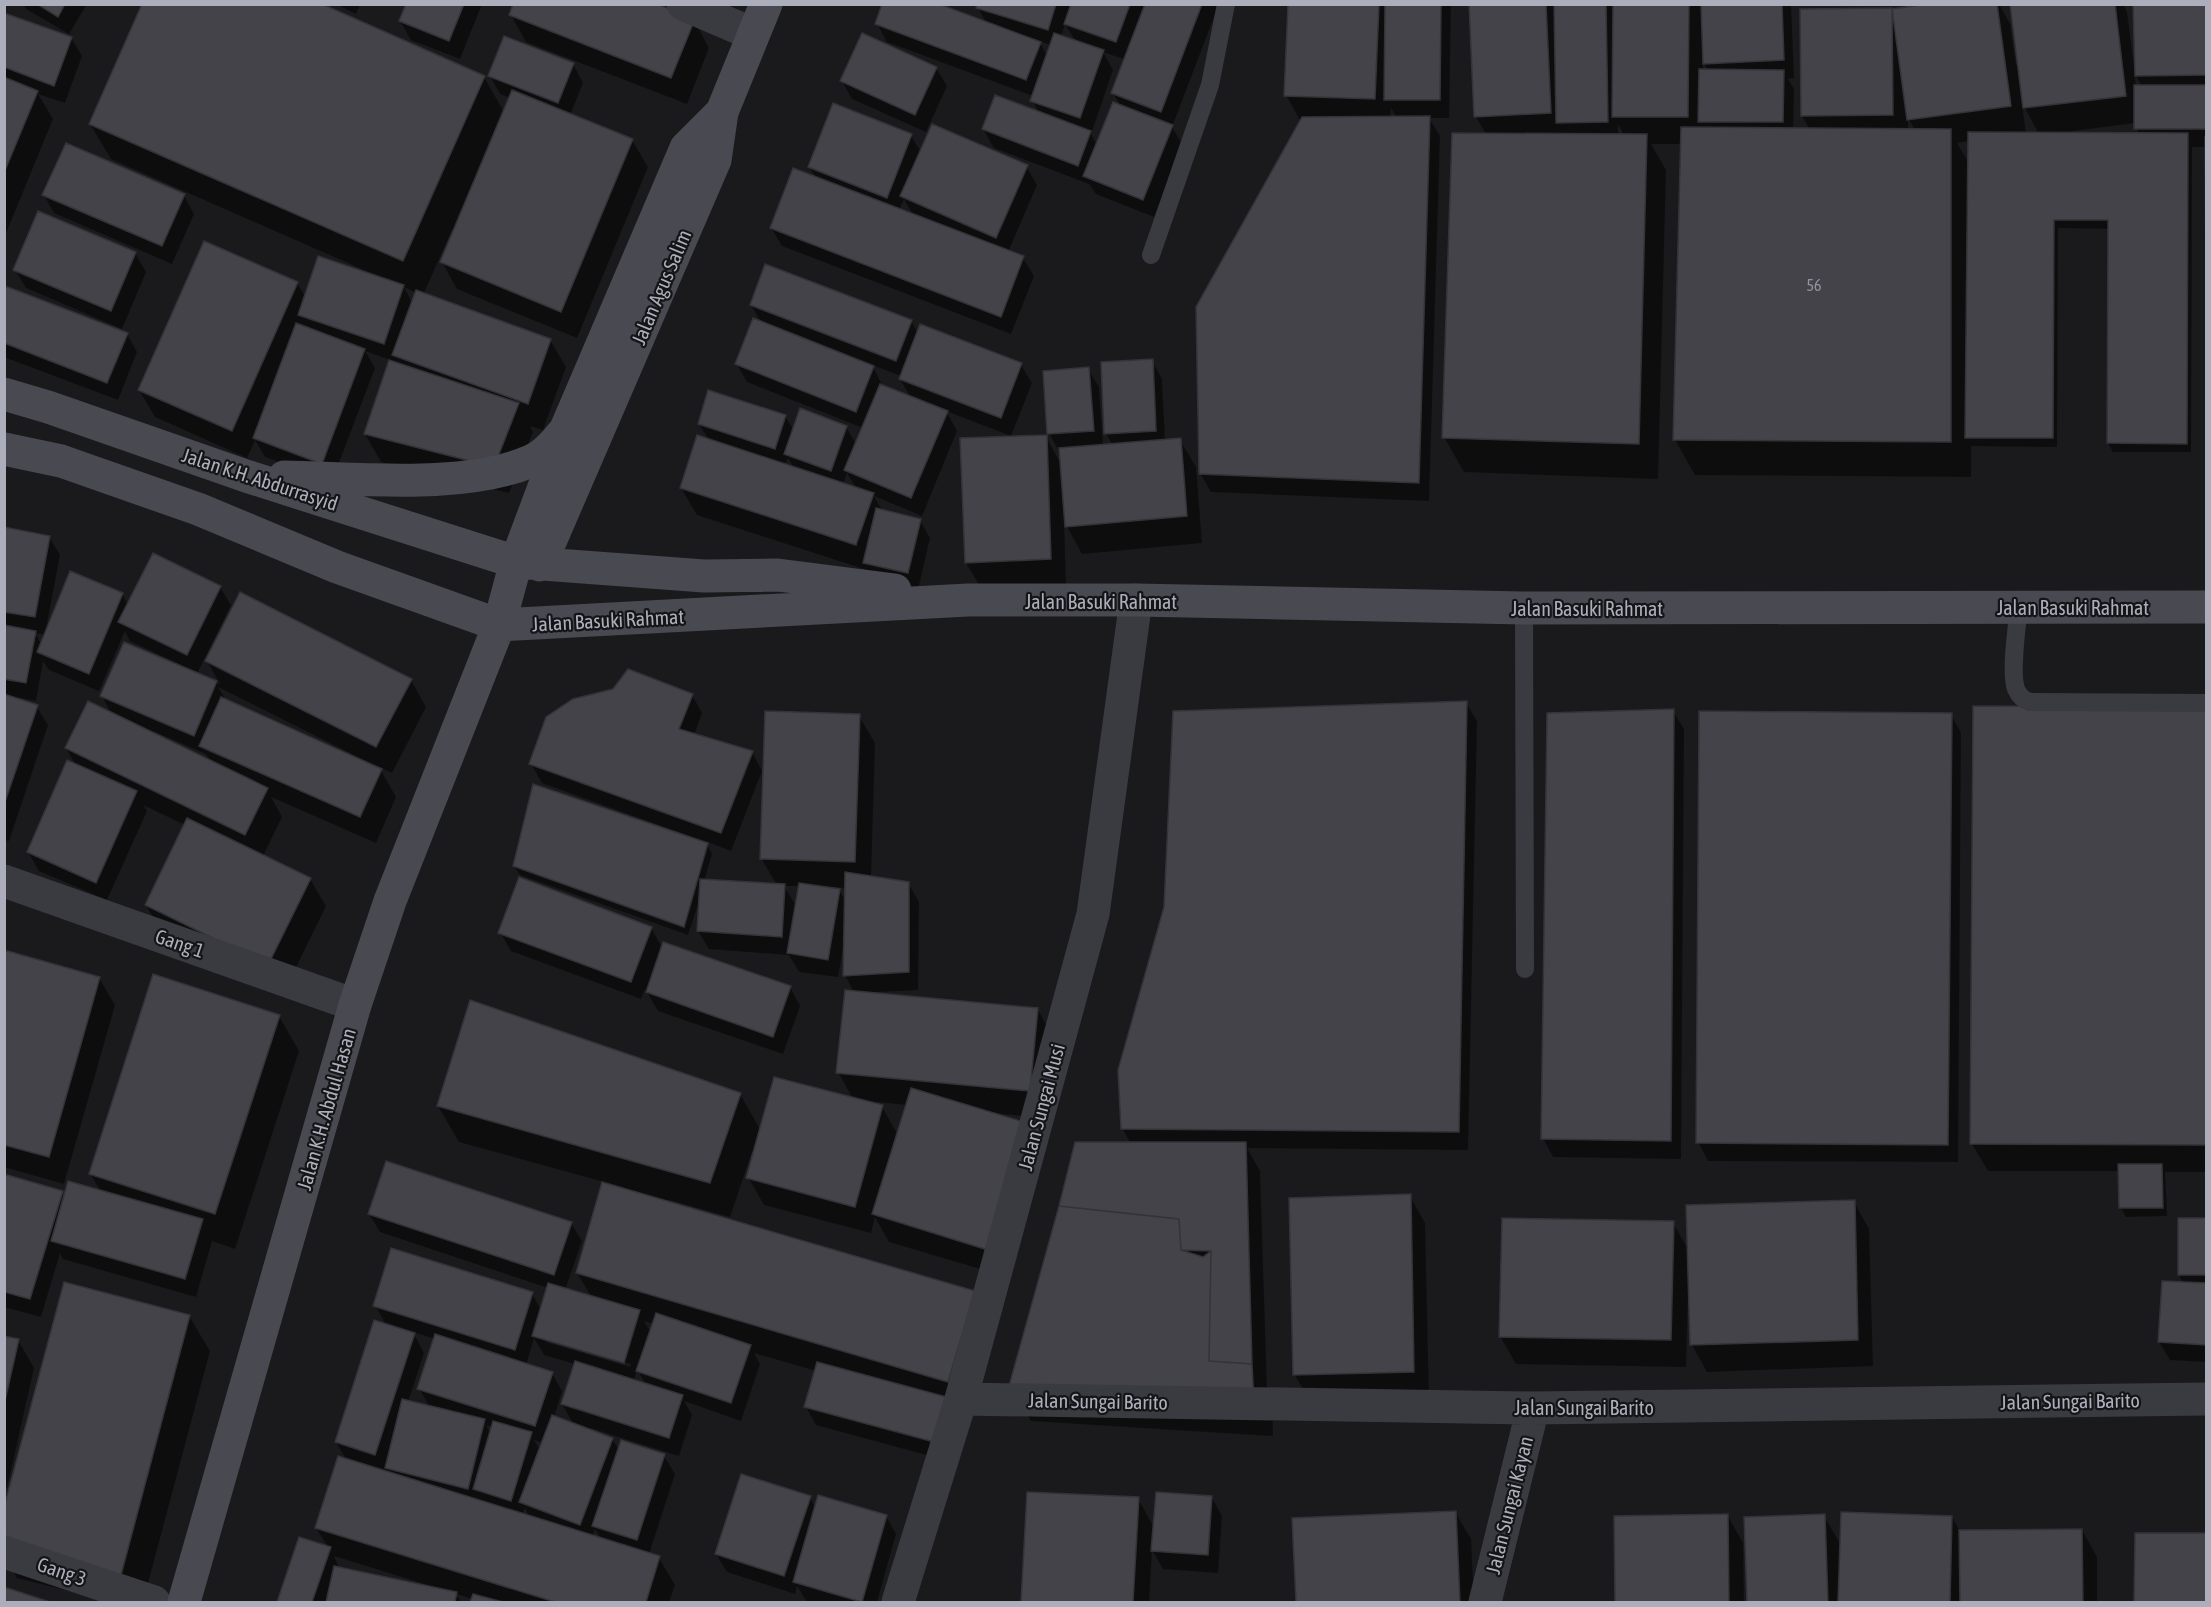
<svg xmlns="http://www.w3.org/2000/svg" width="2211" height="1607" viewBox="0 0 2211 1607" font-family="'Asap Condensed',sans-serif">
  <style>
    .shadow { fill: #0007; fill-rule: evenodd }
    .building { fill: #444349; stroke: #343338; stroke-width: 1.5 }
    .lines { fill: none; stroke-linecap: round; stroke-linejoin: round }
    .lane { stroke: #3a3b41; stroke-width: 18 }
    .street { stroke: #3a3b41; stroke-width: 33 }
    .secondary { stroke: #484951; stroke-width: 33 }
    .labels { text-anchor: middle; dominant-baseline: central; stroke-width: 4.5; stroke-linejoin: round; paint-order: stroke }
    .number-label { font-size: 16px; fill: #92939e }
    .street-label { font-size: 20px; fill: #acaebb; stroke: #151417 }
  </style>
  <rect width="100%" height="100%" fill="#1a191c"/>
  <path class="shadow" d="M23,4H87L69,34L26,9Z
    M336,4H360L356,14Z
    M407,4H482L460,59L411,40L400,21Z
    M515,4H715L709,22L661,5L660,7L694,20L709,48L687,104L526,42L511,15Z
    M979,4H1219L1172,127L1182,144L1154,217L1096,194L1089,184L994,148L983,129L1040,114L1032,100L1033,96L887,42L877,24H987L978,8ZM1065,24L1076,42L1061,37ZM1039,41L1051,45L1047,56ZM1103,52L1126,60L1113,93L1121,107L1097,145L1091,134L1113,70Z
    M1289,4H1451L1449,118H1429L1440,136L1429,501L1211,492L1200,473L1301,122L1286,95ZM1391,108L1395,115L1396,118H1390Z
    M1470,4H1791L1794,78L1788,79L1794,89L1793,129L1810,130L1802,116L1892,9L1932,4H1999L2010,24L2016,65L2019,64L2012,4H2123L2127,12L2134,66H2136L2135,4H2206V147H2192L2191,452H2113L2108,443L2110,229L2058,228L2057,447L1971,446V477L1695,475L1675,440L1682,144H1651L1666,170L1658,479L1464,472L1444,437L1486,134L1476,117ZM1703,61L1708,70H1703ZM2134,73L2142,86H2136ZM2022,103L2039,134H2026ZM1908,118L1915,130H1908ZM2135,123L2139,134H2066V132ZM1618,124L1624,135H1618ZM1969,141V163L1957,143Z
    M4,14L71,38L82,56L65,103L38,94L53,119L4,238Z
    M573,64L583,83L570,115L632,140L648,167L577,338L457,289L442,262L454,231L452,230L423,295L550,340L566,367L543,430L530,426L533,432L509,493L381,462L365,434L390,360L365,351L375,368L332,481L265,457L255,440L247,458L155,417L139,390L297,283L306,298L372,276L373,274L111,159L90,124L484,77L504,112L510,98L500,94L490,76ZM404,287L416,293L412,303Z
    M936,68L947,86L926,132L852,99L842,81Z
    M911,136L921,152L1026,166L1037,185L1008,252L1023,258L1034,276L1011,334L782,246L771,228L816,178L809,167ZM904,199L913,215L899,210Z
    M44,195L184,196L194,214L172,264L54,213Z
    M135,253L146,272L122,329L26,288L15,270Z
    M6,288L127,334L137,352L118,400L4,357V293Z
    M751,305L911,321L918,333L1021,365L1032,383L1011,436L946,411L957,431L922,516L874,496L883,512L920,520L930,538L918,590L870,571L697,515L681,488L709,440L699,424L785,416L794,431L846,427L856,444L863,428L747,382L736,363L762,324ZM872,365L901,376L900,379L911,398L883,387ZM788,458L794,468L785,465ZM847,473L856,488L843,484Z
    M1152,361L1162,379L1165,441L1180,440L1196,467L1202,543L1082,554L1064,521L1066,586L982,590L966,563L1046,437L1061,464L1059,451L1049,433L1088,369L1099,387L1103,446L1113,445L1106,434L1102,364Z
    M4,529L49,537L60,555L46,629L122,594L128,605L220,587L231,605L197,674L220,684L207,661L411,680L426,707L392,773L379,767L396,797L376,843L271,797L282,817L263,856L310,879L326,906L284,992L162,933L146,905L185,825L143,805L147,811L107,900L39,871L28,852L77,767L66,748L112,715L102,696L180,667L181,665L130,641L125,631L99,691L49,670L43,661L36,701L15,697V699L37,707L48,725L9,841L4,840ZM35,633L45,635L41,644L38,638ZM218,687L366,761L365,763L227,702ZM155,732L206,754L211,762L154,735Z
    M692,695L702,713L694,735L752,752L762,771L731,851L705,841L712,854L704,881L777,885L761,858L859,716L875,743L871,877L908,883L919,902L918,990L876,992V994L1038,1010L1053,1037L1045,1118L992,1113L1004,1276L889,1242L875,1217L871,1233L764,1205L748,1177L755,1153L752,1152L730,1217L669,1200L668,1203L974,1292L952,1462L816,1425L806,1407L816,1371L754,1353L760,1364L741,1421L684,1401L692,1415L679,1456L590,1428L589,1430L612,1439L619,1450L664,1456L675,1474L649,1554L659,1558L675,1585L669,1602H472L473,1599L456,1594L461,1602H279L300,1538L328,1547L316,1528L347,1461L336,1442L386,1325L375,1305L532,1294L541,1310L548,1288L380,1232L369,1214L571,1223L582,1241L565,1290L592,1298L577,1273L604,1182L459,1142L438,1106L740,1094L761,1131L853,1099L838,1072L854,992L845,975V949H843L838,977L799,972L789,955L709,949L698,931L700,899L688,935L520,875L514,866L691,839L692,837L542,783L531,764ZM784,886H800L796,906ZM832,887L846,888V902L839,890L832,889ZM866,1101L907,1105L898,1135L882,1107ZM644,1321L654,1324L651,1333ZM413,1332L435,1339L419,1388L430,1408L408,1402L424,1353ZM534,1338L544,1355L575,1364L562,1404L574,1425L554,1417L562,1391L552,1373L526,1365ZM546,1339L631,1364L630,1367L546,1342ZM637,1369L646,1385L634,1381ZM486,1425L493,1427L491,1434ZM534,1440L543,1443L540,1450ZM525,1508L530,1518L522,1515ZM595,1529L602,1540L592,1537ZM334,1556L431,1586L430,1588L339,1568Z
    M1466,703L1477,721L1468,1150L1247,1148L1260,1171L1267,1391L1272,1401L1273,1436L1031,1421L1011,1386L1131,1144L1122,1128Z
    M2206,709V1172H2165L2167,1216L2126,1217L2121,1208L2120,1171H1988L1972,1144Z
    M1673,711L1684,729L1681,1159L1553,1157L1543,1138Z
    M1951,715L1961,733L1958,1162L1708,1161L1698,1142Z
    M651,928L663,949L790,987L800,1006L783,1054L658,1011L645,989L641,999L511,951L500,932Z
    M4,951L99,978L115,1005L64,1184L4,1167Z
    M279,1016L299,1051L235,1249L212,1241L196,1297L63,1259L60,1253L41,1317L4,1307V1176L62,1192L65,1198L101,1192L90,1173Z
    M1410,1196L1425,1223L1429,1399L1310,1402L1295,1375Z
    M1854,1202L1869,1229L1873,1366L1707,1372L1692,1345L1690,1294H1688L1686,1367L1516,1364L1500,1336L1673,1223L1689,1251Z
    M2179,1219H2206V1362L2170,1360L2159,1342L2184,1284L2179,1275Z
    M189,1316L210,1351L143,1602H113L17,1578L4,1556Z
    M4,1337L18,1340L34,1368L7,1488L4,1487Z
    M1028,1493L1138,1499L1154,1527L1212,1498L1222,1516L1218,1573L1163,1569L1152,1550L1149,1602H1022Z
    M810,1498L816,1508L886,1516L896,1534L877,1602H807L797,1586L795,1594L727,1572L716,1554Z
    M1455,1512L1471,1539L1474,1602H1297L1294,1520Z
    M1728,1516L1743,1543L1744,1602H1617L1616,1517Z
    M1824,1516L1841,1545L1952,1517L1960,1531L2082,1530L2097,1557V1602H1748L1746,1519Z
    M2136,1535H2206V1602H2136Z
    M4,1589L45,1602H4Z"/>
  <path class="building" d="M37,4H65L58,17Z
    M142,4H322L485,76L403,261L89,124Z
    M406,4H464L449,41L399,21Z
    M513,4H657L695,19L671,78L509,15Z
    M882,4H939L1041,42L1026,80L875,24Z
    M977,4H1056L1048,30L976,8Z
    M1071,4H1130L1116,42L1064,24Z
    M1145,4H1202L1161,112L1111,93Z
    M1288,4H1379L1375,99L1284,96Z
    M1385,4H1441L1440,100H1384Z
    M1469,4H1546L1551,113L1474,117Z
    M1554,4H1606L1608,122L1556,123Z
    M1613,4H1689L1688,117H1612Z
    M1701,4H1782L1784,60L1703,64Z
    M1928,4H1997L2011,106L1907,120L1892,9Z
    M2010,4H2115L2126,96L2023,108Z
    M2133,4H2206V75L2135,76Z
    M1892,8L1893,115L1801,116L1800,9Z
    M4,13L72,37L54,86L4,67Z
    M862,33L937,67L915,115L840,81Z
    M1054,33L1104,50L1080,118L1030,101Z
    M504,36L574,63L558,103L488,76Z
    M1699,69L1784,70L1783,122H1698Z
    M4,77L38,91L4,173Z
    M2134,85H2206V129H2134Z
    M512,90L633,139L561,312L440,262Z
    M995,95L1091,131L1078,166L982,129Z
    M1113,102L1173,125L1143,200L1083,176Z
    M833,103L912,134L887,198L808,167Z
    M1430,116L1419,483L1199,474L1196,307L1302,117Z
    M932,124L1028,165L996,238L900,196Z
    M1681,127L1951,129V442L1673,440Z
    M1968,132L2188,133L2187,444L2107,443L2108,220H2054L2053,438H1965Z
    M1452,133L1647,134L1639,444L1442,438Z
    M2205,137H2206V267Z
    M66,143L185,194L162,246L42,195Z
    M793,168L1024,256L1001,317L770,228Z
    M38,211L136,252L111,311L13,270Z
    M204,241L298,282L232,431L138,390Z
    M318,256L404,285L384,344L298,315Z
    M765,264L912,320L896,361L750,305Z
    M5,286L128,333L107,383L4,343Z
    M416,290L551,339L528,404L392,355Z
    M753,318L874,366L856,412L735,364Z
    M296,323L365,349L322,464L253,438Z
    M920,324L1022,363L1001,418L899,379Z
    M1153,359L1156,431L1104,434L1101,362Z
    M389,360L519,403L494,467L364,434Z
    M1089,367L1094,431L1047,434L1043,371Z
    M880,384L948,411L911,498L844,470Z
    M708,390L786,415L775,449L698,424Z
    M800,408L847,426L831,471L784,454Z
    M697,435L874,493L856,545L680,488Z
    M1047,435L1051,559L965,563L960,438Z
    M1181,438L1187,516L1065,527L1059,448Z
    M876,508L921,519L908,573L863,563Z
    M4,527L50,536L35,617L4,612Z
    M153,553L221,586L187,655L118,622Z
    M70,571L123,593L89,674L37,652Z
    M240,592L412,679L376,747L205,661Z
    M4,625L36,631L26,683L4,679Z
    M124,642L217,681L194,736L100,696Z
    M628,669L693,694L679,729L753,751L721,833L529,764L546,717L573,699L613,689Z
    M4,694L38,705L4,805Z
    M221,697L382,769L360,817L199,746Z
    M88,701L268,788L245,835L65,748Z
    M1467,701L1459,1132L1121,1129L1118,1070L1164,907L1173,711Z
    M1973,706L2206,707V1145L1970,1144Z
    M1674,709L1671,1141L1541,1139L1547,713Z
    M765,711L860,714L855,862L760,859Z
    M1699,711L1952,713L1948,1145L1696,1143Z
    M67,760L137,791L96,883L27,852Z
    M533,784L708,843L684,927L513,866Z
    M187,818L311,878L268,965L145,905Z
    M845,872L909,882V972L843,976Z
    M519,877L652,927L631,982L498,933Z
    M700,879L785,884L782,937L697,931Z
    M799,883L840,889L828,960L787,953Z
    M663,942L791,986L773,1037L646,992Z
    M4,950L100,977L49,1157L4,1145Z
    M153,974L280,1015L215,1214L89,1174Z
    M845,990L1038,1008L1030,1091L836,1073Z
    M470,1000L741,1093L710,1183L437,1106Z
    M774,1077L883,1105L855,1207L746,1178Z
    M911,1088L1027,1123L988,1250L872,1214Z
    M1075,1142H1246L1252,1364L1209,1361L1211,1251L1181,1250L1179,1219L1059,1206Z
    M386,1161L572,1222L554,1275L368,1214Z
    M2118,1164H2162L2163,1208H2119Z
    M4,1174L63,1191L30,1299L4,1292Z
    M68,1181L203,1219L185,1279L51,1241Z
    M602,1182L975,1291L948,1382L576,1273Z
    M1411,1194L1414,1372L1293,1375L1289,1198Z
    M1855,1200L1858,1340L1690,1345L1686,1205Z
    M1059,1206L1179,1219L1181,1250L1203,1257L1211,1251L1209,1361L1252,1364L1254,1401L1009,1386Z
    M1502,1218L1674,1221L1671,1340L1499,1337Z
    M2178,1218H2206V1275H2178Z
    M391,1248L533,1292L515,1350L373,1306Z
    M2162,1281L2206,1283V1345L2158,1342Z
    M64,1282L190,1315L121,1575L4,1545V1507Z
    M548,1283L640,1310L624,1363L532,1336Z
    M656,1313L751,1345L731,1403L636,1371Z
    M374,1320L415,1333L375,1455L335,1442Z
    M435,1334L553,1372L535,1426L417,1389Z
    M4,1336L19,1339L4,1405Z
    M575,1361L683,1395L669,1438L561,1404Z
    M817,1362L954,1399L942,1444L804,1407Z
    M402,1399L485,1419L468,1489L385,1468Z
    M552,1415L613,1438L580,1525L519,1502Z
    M493,1421L532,1432L511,1501L473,1489Z
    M621,1440L665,1454L637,1540L592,1526Z
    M338,1456L660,1556L646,1602H555L315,1528Z
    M741,1474L811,1496L784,1576L715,1554Z
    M1027,1492L1139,1497L1133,1602H1021Z
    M1156,1492L1212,1496L1208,1555L1151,1551Z
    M818,1495L887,1515L862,1602L793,1582Z
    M1456,1511L1460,1602H1296L1292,1518Z
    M1841,1512L1952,1516L1950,1602H1838Z
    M1728,1514L1729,1602H1615L1614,1516Z
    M1825,1514L1828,1602H1747L1744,1517Z
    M2082,1529L2083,1602H1960L1959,1530Z
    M2135,1533H2206V1602H2134Z
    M299,1537L331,1547L312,1602H277Z
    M334,1566L457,1592L455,1602H326Z
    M4,1587L50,1602H4Z
    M473,1594L503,1602H470Z"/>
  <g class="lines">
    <path class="lane" d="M1151,255L1210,85L1226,4
      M2019,606C2017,627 2010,672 2016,689C2019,696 2023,700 2030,702L2206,703
      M1524,608L1525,969"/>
    <path class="street" d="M683,4L753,34
      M4,881L355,1005
      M961,1399L1533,1408L2206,1399
      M4,1552L154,1602
      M898,1602L961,1399L1093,914L1136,600
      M1485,1602L1533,1408"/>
    <path class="secondary" d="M4,394L48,407L246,476L516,562L704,576L778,575L895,590
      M4,449L61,461L198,509L337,567L499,625L968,600H1136L1524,608L2206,607
      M284,477C357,478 464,490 531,461C543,456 554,444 562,434
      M540,565L715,160L722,112L766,4
      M184,1602L355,1005L390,901L499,625L516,562L565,431L592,368L686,148L722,112"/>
  </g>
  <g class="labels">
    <g class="number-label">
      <text x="1814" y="285">56</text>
    </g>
    <g class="street-label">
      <text transform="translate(661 287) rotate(-67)">Jalan Agus Salim</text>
      <text transform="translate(260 479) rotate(18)">Jalan K.H. Abdurrasyid</text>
      <text x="1101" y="601">Jalan Basuki Rahmat</text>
      <text x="2073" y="607">Jalan Basuki Rahmat</text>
      <text x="1587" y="608">Jalan Basuki Rahmat</text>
      <text transform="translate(608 620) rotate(-3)">Jalan Basuki Rahmat</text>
      <text transform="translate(180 943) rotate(19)">Gang 1</text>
      <text transform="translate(1041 1107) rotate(-75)">Jalan Sungai Musi</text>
      <text transform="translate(326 1109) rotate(-74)">Jalan K.H. Abdul Hasan</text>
      <text transform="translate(1098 1401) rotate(1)">Jalan Sungai Barito</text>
      <text transform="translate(2070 1401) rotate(-1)">Jalan Sungai Barito</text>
      <text x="1584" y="1407">Jalan Sungai Barito</text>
      <text transform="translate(1509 1505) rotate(-76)">Jalan Sungai Kayan</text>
      <text transform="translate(62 1571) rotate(19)">Gang 3</text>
    </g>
  </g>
  <rect width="2211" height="1607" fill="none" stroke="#acaebb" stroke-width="12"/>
</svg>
